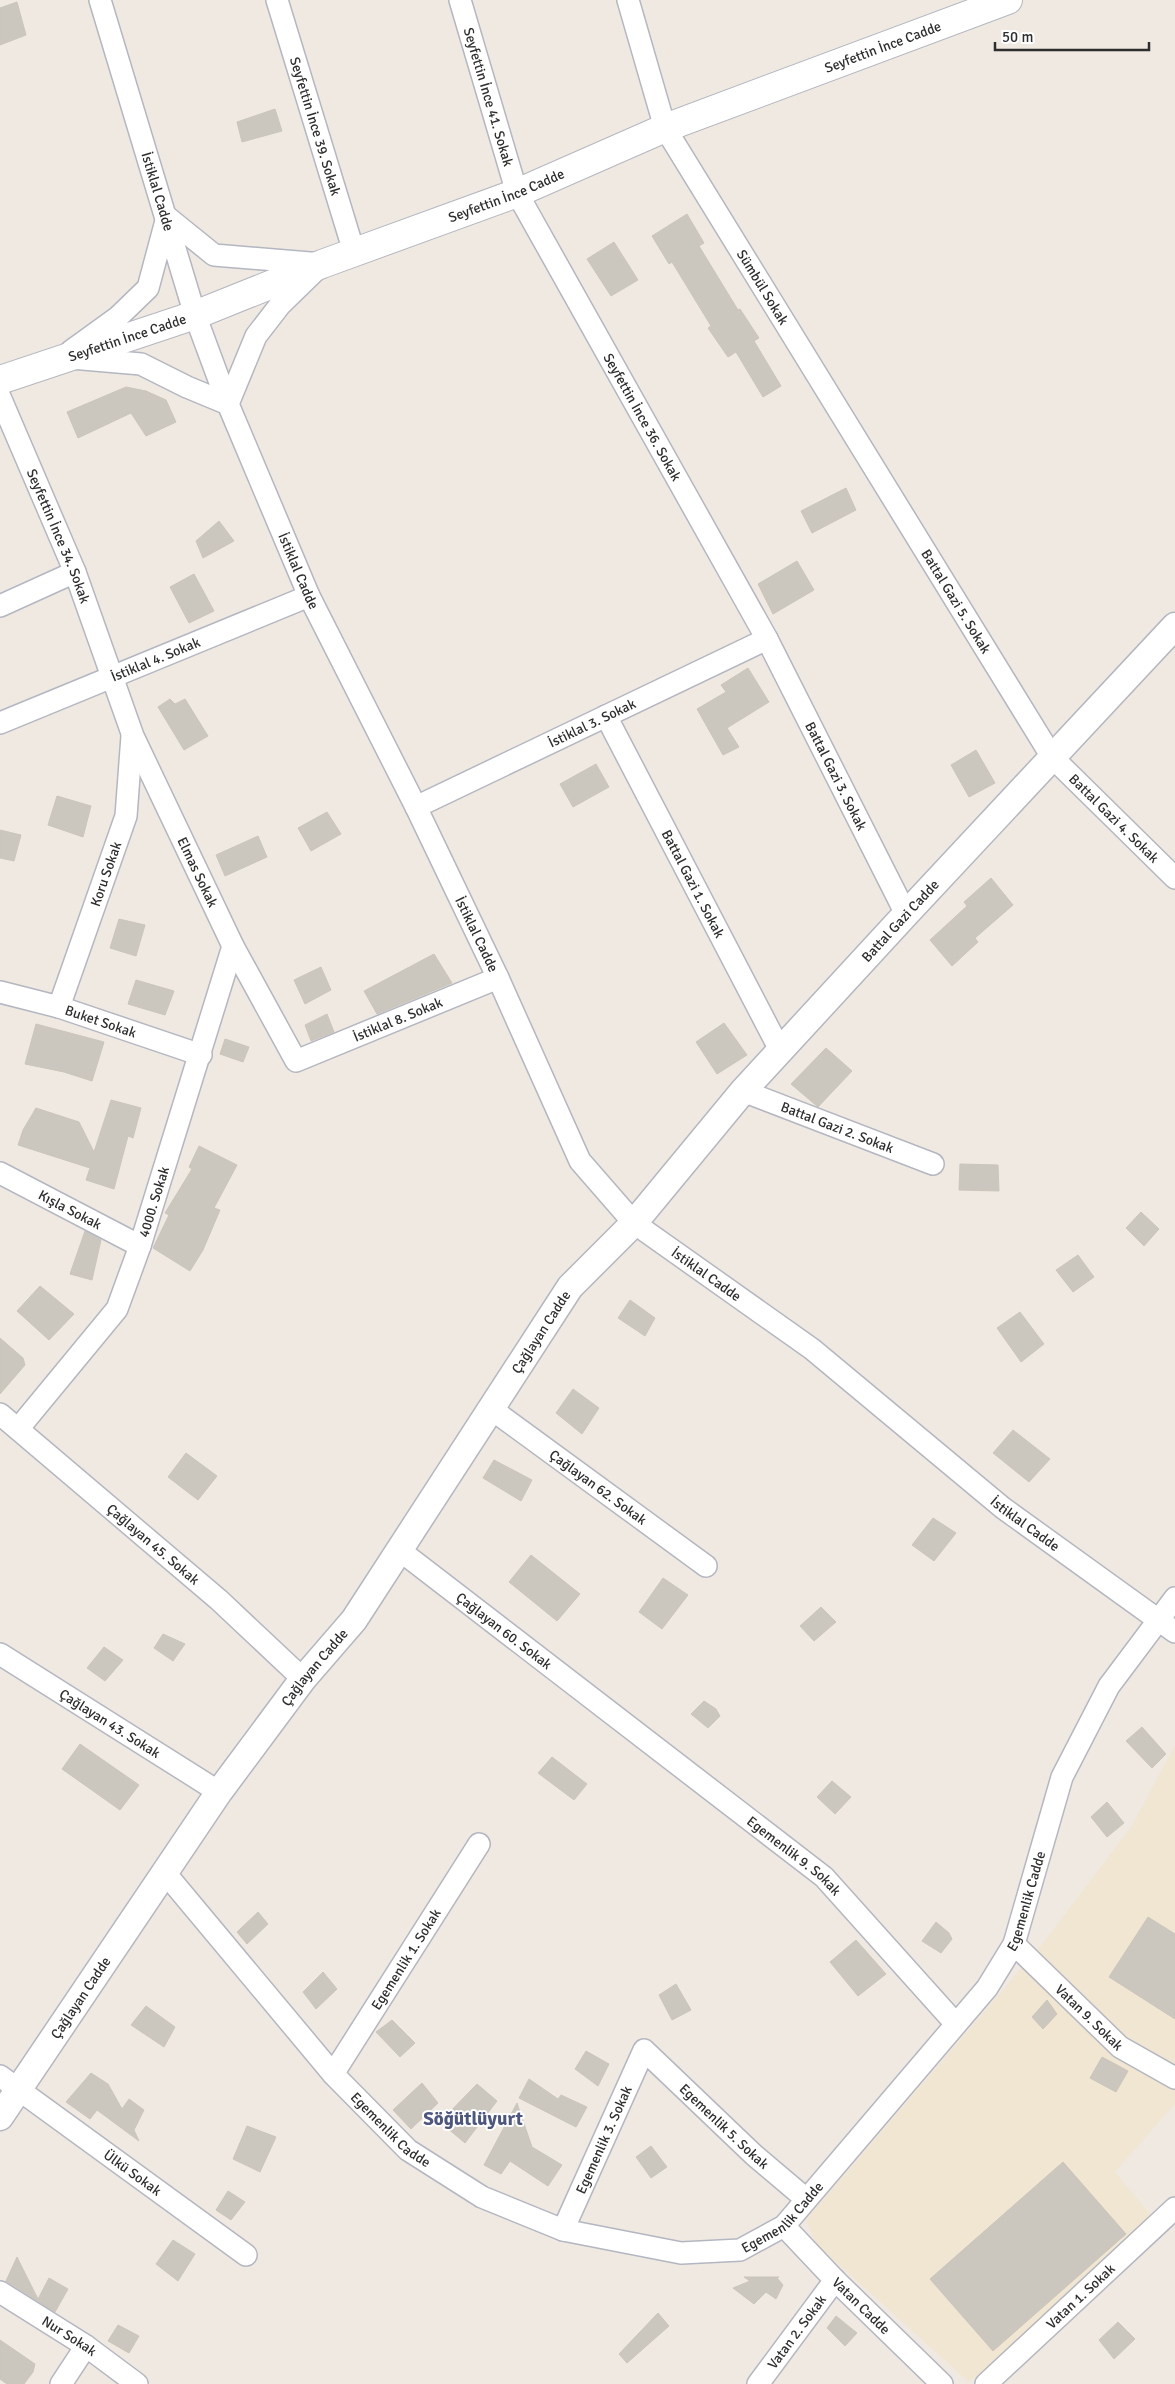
<svg xmlns="http://www.w3.org/2000/svg" width="1175" height="2384" viewBox="0 0 1175 2384" font-family="Signika,sans-serif">
  <style>
    .education { fill: #f0e6d1 }
    .building { fill: #cbc7bf; stroke: #cbc5ba }
    .lines { fill: none; stroke-linecap: round; stroke-linejoin: round }
    .minor-casing { stroke: #b4b7c1; stroke-width: 24 }
    .tertiary-casing { stroke: #b4b7c1; stroke-width: 29 }
    .secondary-casing { stroke: #b4b7c1; stroke-width: 30 }
    .minor { stroke: #fff; stroke-width: 21 }
    .tertiary { stroke: #fff; stroke-width: 26 }
    .secondary { stroke: #fff; stroke-width: 28 }
    .labels { text-anchor: middle; dominant-baseline: central; stroke-width: 4; stroke-linejoin: round; paint-order: stroke }
    .street-label { font-size: 14px; fill: #2e2e2e; stroke: #fff }
    .district-label { font-size: 19px; font-weight: bold; fill: #4d5680; stroke: #fff }
  </style>
  <rect width="100%" height="100%" fill="#efe9e1"/>
  <path class="education" d="M1175,1745V2104L1115,2172L1156,2221L1133,2249L969,2382L816,2244L806,2220L1043,1943L1132,1826Z"/>
  <path class="building" d="M17,2L26,35L0,45V8Z
    M275,109L282,131L242,142L237,122Z
    M687,214L704,243L699,246L738,310L740,309L759,338L754,341L781,386L763,397L736,352L728,357L708,328L711,326L672,262L669,264L652,236Z
    M614,242L638,280L611,296L587,259Z
    M126,387L146,391L166,400L176,422L146,436L131,413L78,438L67,412Z
    M846,488L856,510L812,533L801,511Z
    M219,521L234,541L203,558L196,541Z
    M797,561L814,590L773,614L758,584Z
    M194,574L214,611L189,623L170,587Z
    M748,668L769,702L727,728L739,747L723,755L697,709L726,692L721,685Z
    M170,699L175,704L185,699L208,736L184,750L158,707Z
    M976,750L995,783L969,797L951,765Z
    M596,764L609,787L573,807L560,784Z
    M57,796L91,806L83,837L48,825Z
    M327,812L341,834L311,851L298,828Z
    M0,830L21,835L14,861L0,858Z
    M258,836L267,857L225,876L216,855Z
    M991,878L1013,905L975,938L978,942L952,966L930,940L967,906L964,902Z
    M119,919L145,925L136,956L110,948Z
    M434,954L452,983L377,1014L364,991Z
    M321,967L331,990L305,1004L294,980Z
    M136,980L174,991L165,1015L128,1004Z
    M327,1014L334,1032L311,1041L305,1025Z
    M724,1023L747,1055L717,1074L696,1042Z
    M36,1024L104,1042L92,1081L64,1072L25,1064Z
    M225,1039L249,1047L243,1062L220,1054Z
    M826,1048L852,1071L818,1107L791,1084Z
    M111,1100L141,1108L133,1138L128,1136L114,1189L86,1180L90,1168L18,1145L23,1130L36,1108L79,1122L94,1152Z
    M199,1146L237,1165L214,1208L220,1210L203,1250L190,1271L153,1248L169,1215L165,1213L192,1169L189,1167Z
    M960,1164L998,1165L999,1191L959,1190Z
    M1141,1212L1159,1229L1144,1246L1126,1228Z
    M85,1231L101,1240L92,1280L70,1274Z
    M1078,1255L1094,1277L1073,1292L1056,1270Z
    M40,1286L74,1314L49,1340L17,1311Z
    M630,1300L655,1318L645,1336L618,1318Z
    M1020,1312L1044,1344L1021,1362L997,1328Z
    M0,1338L23,1358L25,1365L0,1394Z
    M573,1389L599,1408L582,1434L556,1413Z
    M1013,1430L1050,1459L1029,1482L993,1453Z
    M186,1453L217,1476L198,1500L168,1477Z
    M494,1460L532,1480L521,1501L483,1478Z
    M933,1518L956,1533L934,1561L912,1545Z
    M531,1555L580,1594L557,1621L509,1582Z
    M663,1578L688,1595L662,1629L639,1612Z
    M821,1607L836,1622L814,1641L800,1626Z
    M163,1634L185,1644L173,1661L154,1648Z
    M104,1647L123,1660L105,1681L87,1668Z
    M704,1701L716,1709L720,1716L708,1728L691,1714Z
    M1142,1727L1166,1754L1152,1768L1126,1741Z
    M80,1744L139,1785L120,1810L62,1769Z
    M552,1757L587,1784L574,1800L538,1773Z
    M832,1781L851,1797L835,1814L817,1797Z
    M1107,1802L1124,1823L1107,1837L1091,1817Z
    M258,1912L268,1924L247,1944L237,1932Z
    M1148,1917L1175,1934V2019L1109,1977Z
    M936,1922L949,1933L952,1939L941,1953L922,1941Z
    M856,1940L886,1974L858,1996L830,1962Z
    M323,1972L337,1989L316,2009L303,1992Z
    M676,1984L691,2010L672,2020L659,1995Z
    M1047,2000L1057,2014L1043,2029L1032,2017Z
    M146,2006L175,2027L164,2047L131,2025Z
    M392,2020L415,2043L400,2057L376,2032Z
    M586,2051L609,2064L598,2086L575,2069Z
    M1102,2057L1128,2071L1116,2092L1090,2078Z
    M91,2073L108,2084L122,2109L129,2099L144,2110L134,2130L139,2141L97,2110L90,2119L66,2102Z
    M529,2079L558,2099L561,2095L587,2107L576,2127L519,2098Z
    M422,2083L438,2103L411,2129L393,2110Z
    M477,2084L497,2101L465,2143L440,2122Z
    M517,2103L532,2147L562,2165L548,2186L510,2161L501,2174L484,2165Z
    M247,2126L276,2137L260,2172L233,2159Z
    M651,2146L667,2167L651,2178L636,2157Z
    M1063,2162L1126,2234L993,2351L930,2279Z
    M228,2191L245,2202L231,2220L216,2210Z
    M173,2240L195,2254L178,2281L156,2264Z
    M17,2257L38,2299L49,2278L68,2289L55,2312L6,2281Z
    M744,2277H779L777,2278L783,2285L776,2299L766,2292L754,2304L733,2288L750,2281Z
    M658,2313L669,2326L627,2363L619,2354Z
    M836,2316L857,2333L845,2346L827,2328Z
    M1118,2322L1135,2339L1114,2359L1099,2340Z
    M118,2325L139,2336L129,2353L108,2341Z
    M0,2340L35,2364L33,2372L24,2384H7L0,2379Z"/>
  <g class="lines">
    <defs>
      <g id="minor">
        <path id="s1" d="M100,0L195,315L228,404L309,596L416,807L498,978L580,1161L634,1223L812,1349L1003,1508L1175,1632"/>
        <path id="s2" d="M277,0L354,252"/>
        <path id="s3" d="M460,0L517,193L767,639L906,914"/>
        <path id="s4" d="M628,0L665,128L1052,757L1175,878"/>
        <path d="M71,351L118,317L148,288L167,217L214,255L322,264"/>
        <path d="M71,358L141,364L187,387L228,404L256,336L280,305L317,269"/>
        <path id="s5" d="M0,397L75,572L133,736L233,946L296,1061L498,978"/>
        <path d="M0,606L75,572"/>
        <path id="s6" d="M606,716L780,1050"/>
        <path id="s7" d="M0,723L309,596"/>
        <path id="s8" d="M416,807L767,639"/>
        <path id="s9" d="M0,992L59,1007L201,1055"/>
        <path id="s10" d="M59,1007L126,816L132,736"/>
        <path id="s11" d="M743,1091L933,1164"/>
        <path id="s12" d="M0,1173L140,1246"/>
        <path id="s13" d="M490,1408L706,1566"/>
        <path id="s14" d="M0,1414L219,1600L303,1679"/>
        <path id="s15" d="M18,1429L117,1309L140,1246L233,946"/>
        <path id="s16" d="M398,1549L824,1877L955,2023"/>
        <path id="s17" d="M0,1654L219,1792"/>
        <path id="s18" d="M166,1874L333,2074L408,2150L482,2197L563,2230L681,2253L740,2250L784,2226L987,1988L1014,1944L1062,1777L1109,1686L1175,1598"/>
        <path id="s19" d="M1014,1944L1120,2047L1175,2078"/>
        <path id="s20" d="M333,2074L479,1844"/>
        <path id="s21" d="M0,2076L246,2255"/>
        <path id="s22" d="M784,2226L835,2280L942,2384"/>
        <path id="s23" d="M563,2230L644,2050L754,2155L806,2199"/>
        <path id="s24" d="M0,2292L86,2346L137,2384"/>
        <path d="M61,2384L86,2346"/>
        <path id="s25" d="M758,2384L835,2280"/>
        <path id="s26" d="M986,2384L1175,2208"/>
      </g>
      <g id="tertiary">
        <path id="s27" d="M0,2117L219,1792L303,1679L354,1620L570,1287L634,1223L743,1091L906,914L1175,626"/>
      </g>
      <g id="secondary">
        <path id="s28" d="M0,380L195,315L322,264L517,193L665,128L1008,0"/>
      </g>
    </defs>
    <use href="#minor" class="minor-casing"/>
    <use href="#tertiary" class="tertiary-casing"/>
    <use href="#secondary" class="secondary-casing"/>
    <use href="#minor" class="minor"/>
    <use href="#tertiary" class="tertiary"/>
    <use href="#secondary" class="secondary"/>
  </g>
  <g class="labels">
    <g class="street-label">
      <text stroke="none"><textPath href="#s28" startOffset="944">Seyfettin İnce Cadde</textPath></text>
      <text stroke="none"><textPath href="#s3" startOffset="101">Seyfettin İnce 41. Sokak</textPath></text>
      <text stroke="none"><textPath href="#s2" startOffset="132">Seyfettin İnce 39. Sokak</textPath></text>
      <text stroke="none"><textPath href="#s1" startOffset="200">İstiklal Cadde</textPath></text>
      <text stroke="none"><textPath href="#s28" startOffset="539">Seyfettin İnce Cadde</textPath></text>
      <text stroke="none"><textPath href="#s4" startOffset="320">Sümbül Sokak</textPath></text>
      <text stroke="none"><textPath href="#s28" startOffset="134">Seyfettin İnce Cadde</textPath></text>
      <text stroke="none"><textPath href="#s3" startOffset="458">Seyfettin İnce 36. Sokak</textPath></text>
      <text stroke="none"><textPath href="#s5" startOffset="151">Seyfettin İnce 34. Sokak</textPath></text>
      <text stroke="none"><textPath href="#s1" startOffset="605">İstiklal Cadde</textPath></text>
      <text stroke="none"><textPath href="#s4" startOffset="689">Battal Gazi 5. Sokak</textPath></text>
      <text stroke="none"><textPath href="#s7" startOffset="168">İstiklal 4. Sokak</textPath></text>
      <text stroke="none"><textPath href="#s8" startOffset="195">İstiklal 3. Sokak</textPath></text>
      <text stroke="none"><textPath href="#s3" startOffset="866">Battal Gazi 3. Sokak</textPath></text>
      <text stroke="none"><textPath href="#s4" startOffset="959">Battal Gazi 4. Sokak</textPath></text>
      <text stroke="none"><textPath href="#s5" startOffset="515">Elmas Sokak</textPath></text>
      <text stroke="none"><textPath href="#s10" startOffset="141">Koru Sokak</textPath></text>
      <text stroke="none"><textPath href="#s6" startOffset="189">Battal Gazi 1. Sokak</textPath></text>
      <text stroke="none"><textPath href="#s27" startOffset="1501">Battal Gazi Cadde</textPath></text>
      <text stroke="none"><textPath href="#s1" startOffset="1010">İstiklal Cadde</textPath></text>
      <text stroke="none"><textPath href="#s5" startOffset="838">İstiklal 8. Sokak</textPath></text>
      <text stroke="none"><textPath href="#s9" startOffset="105">Buket Sokak</textPath></text>
      <text stroke="none"><textPath href="#s11" startOffset="101">Battal Gazi 2. Sokak</textPath></text>
      <text stroke="none"><textPath href="#s15" startOffset="269">4000. Sokak</textPath></text>
      <text stroke="none"><textPath href="#s12" startOffset="79">Kışla Sokak</textPath></text>
      <text stroke="none"><textPath href="#s1" startOffset="1430">İstiklal Cadde</textPath></text>
      <text stroke="none"><textPath href="#s27" startOffset="954">Çağlayan Cadde</textPath></text>
      <text stroke="none"><textPath href="#s13" startOffset="134">Çağlayan 62. Sokak</textPath></text>
      <text stroke="none"><textPath href="#s1" startOffset="1835">İstiklal Cadde</textPath></text>
      <text stroke="none"><textPath href="#s14" startOffset="201">Çağlayan 45. Sokak</textPath></text>
      <text stroke="none"><textPath href="#s16" startOffset="134">Çağlayan 60. Sokak</textPath></text>
      <text stroke="none"><textPath href="#s27" startOffset="549">Çağlayan Cadde</textPath></text>
      <text stroke="none"><textPath href="#s17" startOffset="130">Çağlayan 43. Sokak</textPath></text>
      <text stroke="none"><textPath href="#s16" startOffset="501">Egemenlik 9. Sokak</textPath></text>
      <text stroke="none"><textPath href="#s18" startOffset="1181">Egemenlik Cadde</textPath></text>
      <text stroke="none"><textPath href="#s20" startOffset="136">Egemenlik 1. Sokak</textPath></text>
      <text stroke="none"><textPath href="#s27" startOffset="144">Çağlayan Cadde</textPath></text>
      <text stroke="none"><textPath href="#s19" startOffset="105">Vatan 9. Sokak</textPath></text>
      <text stroke="none"><textPath href="#s23" startOffset="308">Egemenlik 5. Sokak</textPath></text>
      <text stroke="none"><textPath href="#s18" startOffset="341">Egemenlik Cadde</textPath></text>
      <text stroke="none"><textPath href="#s23" startOffset="99">Egemenlik 3. Sokak</textPath></text>
      <text stroke="none"><textPath href="#s21" startOffset="164">Ülkü Sokak</textPath></text>
      <text stroke="none"><textPath href="#s18" startOffset="776">Egemenlik Cadde</textPath></text>
      <text stroke="none"><textPath href="#s26" startOffset="129">Vatan 1. Sokak</textPath></text>
      <text stroke="none"><textPath href="#s22" startOffset="111">Vatan Cadde</textPath></text>
      <text stroke="none"><textPath href="#s25" startOffset="65">Vatan 2. Sokak</textPath></text>
      <text stroke="none"><textPath href="#s24" startOffset="82">Nur Sokak</textPath></text>
    </g>
    <g class="district-label">
      <text x="473" y="2119">Söğütlüyurt</text>
    </g>
  </g>
  <path d="M995 42v8h154v-8" fill="none" stroke="#2e2e2e" stroke-width="2.5"/>
  <text x="1002" y="42" font-size="15" fill="#2e2e2e" stroke="#ffffff" stroke-width="4" paint-order="stroke">50 m</text>
</svg>
